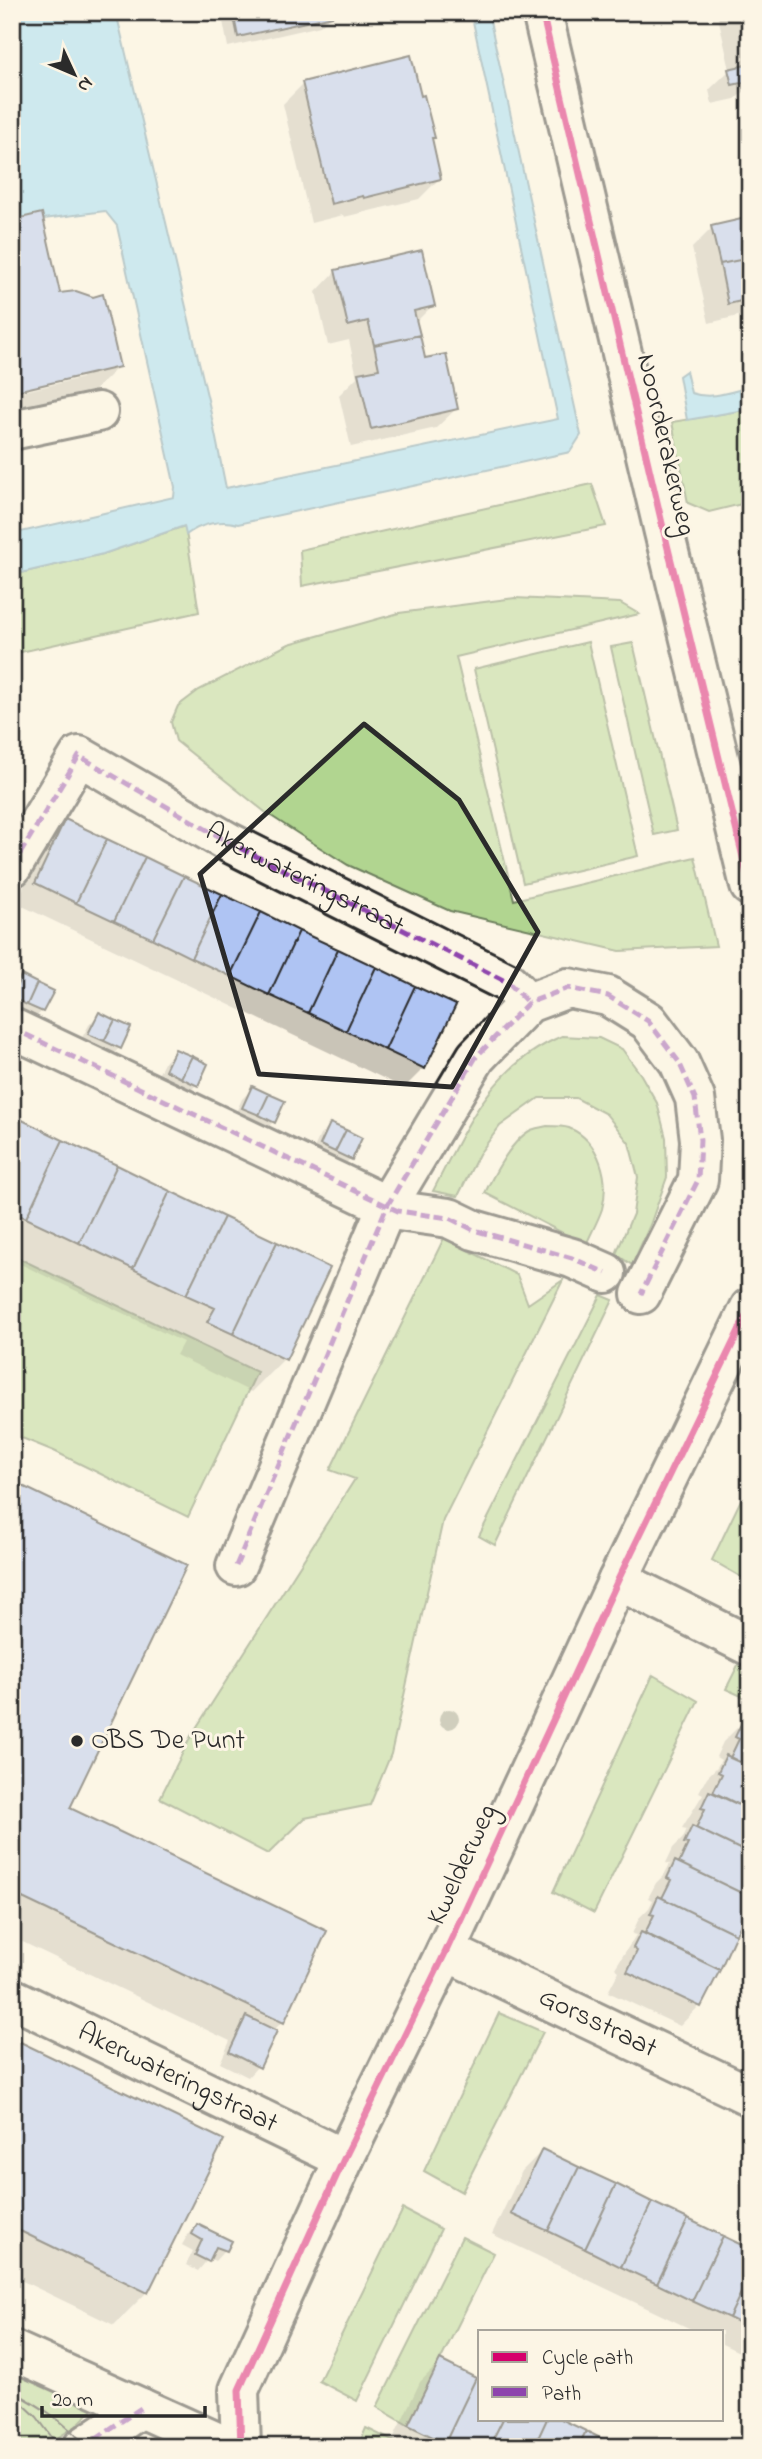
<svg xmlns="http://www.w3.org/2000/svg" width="762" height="2459" viewBox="0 0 762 2459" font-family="'Indie Flower',sans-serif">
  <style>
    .green { fill: #b1d590; stroke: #6e805e; stroke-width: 2 }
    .water { fill: #97daf9; stroke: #6c94a7; stroke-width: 2 }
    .shadow { fill: #0003 }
    .building { fill: #afc4f3; stroke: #2b2b2b; stroke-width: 2 }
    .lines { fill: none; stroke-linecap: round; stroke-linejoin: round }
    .pedestrian-casing { stroke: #2b2b2b; stroke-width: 44 }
    .minor-casing { stroke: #2b2b2b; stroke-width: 44 }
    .pedestrian { stroke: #fcf5e5; stroke-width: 38 }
    .minor { stroke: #fcf5e5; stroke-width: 38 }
    .tram { stroke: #2b2b2b; stroke-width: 2 }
    .quiet { stroke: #8e44ad; stroke-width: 5; stroke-dasharray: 10 5; stroke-linecap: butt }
    .cycleway-casing { stroke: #fcf5e5; stroke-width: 11 }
    .cycleway { stroke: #d6006c; stroke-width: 7 }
    .tree { fill: #9b9e8c }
    .marked { fill: none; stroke: #2b2b2b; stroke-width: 5; stroke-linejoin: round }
    .poi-dot { fill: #2b2b2b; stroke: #fcf5e5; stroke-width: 2.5 }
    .labels { text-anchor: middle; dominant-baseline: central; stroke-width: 6; stroke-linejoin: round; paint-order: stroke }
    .street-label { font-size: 28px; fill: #2b2b2b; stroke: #fcf5e5 }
    .poi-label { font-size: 28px; fill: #2b2b2b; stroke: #fcf5e5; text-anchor: start }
  </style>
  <rect width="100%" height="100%" fill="#fcf5e5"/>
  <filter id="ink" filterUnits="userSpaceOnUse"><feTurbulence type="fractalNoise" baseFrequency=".0143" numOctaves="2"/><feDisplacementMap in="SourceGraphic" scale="14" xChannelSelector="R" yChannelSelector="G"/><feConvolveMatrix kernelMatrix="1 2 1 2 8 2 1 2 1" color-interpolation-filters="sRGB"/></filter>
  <g filter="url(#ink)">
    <path class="green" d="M750,409V502L709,512L688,503L672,422Z
      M592,484L606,526L302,586L300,550Z
      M185,526L199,612L12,654V575L103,554Z
      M515,598L620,603L639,614L456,657L514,900L695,857L716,946L620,951L450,911L348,865L308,840L265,812L176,741L171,722L178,706L199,690L289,644L399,613Z
      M588,642L638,856L523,883L474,669Z
      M633,643L677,830L654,835L611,647Z
      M562,1036L599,1038L622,1049L641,1075L657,1103L666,1138L667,1177L650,1225L632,1265L616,1254L633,1214L638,1177L629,1143L606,1114L576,1098H539L500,1126L479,1154L458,1196L433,1191C466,1127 491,1066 562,1036Z
      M547,1126C554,1126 563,1126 569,1128C600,1141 610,1179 602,1209C598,1221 591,1233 586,1245L485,1193C494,1174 512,1140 531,1130C536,1128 542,1127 547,1126Z
      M444,1238L517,1275L528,1304L563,1280L443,1520L391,1754L370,1805L305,1818L268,1854L160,1798L191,1736L355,1479L330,1470Z
      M12,1255L257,1372L188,1517L54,1451L12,1434Z
      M601,1295L613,1300L495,1545L479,1536Z
      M750,1481V1582L712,1560Z
      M742,1657L750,1661V1700L726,1689Z
      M653,1675L698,1701L594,1913L553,1892Z
      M499,2013L543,2032L462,2192L424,2171Z
      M403,2209L441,2229L357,2401L319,2381Z
      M462,2237L494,2253L408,2425L377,2407Z
      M12,2369L95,2407L76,2426L43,2447H12Z
      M366,2428L405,2447H358Z"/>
    <path class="water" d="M12,12H116L209,404L226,488L558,419L471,12H488L581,435L570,452L238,524C221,519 200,524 186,535L184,526L103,554L12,575V534L174,497L175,487L117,226L105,211L12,223Z
      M686,371L691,393C711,400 730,392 750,387V409L687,420L679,376Z"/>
    <path class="shadow" d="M225,12H330L331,16L320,26L228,47L222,16Z
      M692,12H708L692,16Z
      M717,12H750V87L735,99L712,104L709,90L730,70Z
      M303,84L430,140L439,179L419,199L344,217L343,215L311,223L283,104Z
      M750,219V313L709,323L692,248L712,228Z
      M335,272L433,305L415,323L424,360L456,409L436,428L351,447L339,395L357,377L349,340L328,345L316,292Z
      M58,294L118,367L85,400L12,417V394L82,378Z
      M66,821L453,1006L424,1068L404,1088L16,903L46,841Z
      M21,977L42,1011L31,1022L12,1013V986Z
      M99,1014L128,1028L119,1048L109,1059L78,1045L89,1025Z
      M176,1051L196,1085L186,1095L155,1081L165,1061Z
      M253,1088L282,1102L273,1122L263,1133L233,1119L242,1099Z
      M12,1117L284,1359L251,1392L176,1355L183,1342L12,1260Z
      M330,1125L350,1159L340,1169L311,1155L320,1135Z
      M12,1483L68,1809L282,2022L273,2031L258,2066L248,2077L220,2063L230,2041L12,1937Z
      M743,1722L750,1725V1902L699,2006L680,2026L608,1992L619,1971L615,1968L636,1935L632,1934L639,1918L649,1908L653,1900L648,1898L656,1883L664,1875L670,1864L666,1863L673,1848L683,1838L687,1829L682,1828L703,1794L699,1792L707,1777L717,1767L721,1760L716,1757L723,1742Z
      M750,2007V2022L744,2020Z
      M12,2040L147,2292L114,2325L12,2276Z
      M542,2151L750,2251V2357L722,2344V2331H695L492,2234L522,2171Z
      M197,2226L225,2250L215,2261L209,2258L198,2271L186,2265L193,2251L182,2245L187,2236Z
      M440,2362L480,2382V2419H557L615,2447L390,2445L420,2382Z"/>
    <path class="building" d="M233,12H332L333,16L238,37Z
      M741,12H750V26L744,28Z
      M411,55L421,96L424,95L435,138H432L441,179L364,198L363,196L331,204L302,82Z
      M750,64V81L732,85L728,69Z
      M42,213L60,293L76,291L93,297L103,294L120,367L12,392V220Z
      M750,217V258L720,264L711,226Z
      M422,250L435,306L414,311L420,335L374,345L368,321L348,326L335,270Z
      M750,258V299L728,304L720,264Z
      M420,335L425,358L446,354L458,409L371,429L358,373L379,369L374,345Z
      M65,819L107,839L76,903L35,883Z
      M107,839L145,857L114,921L76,903Z
      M145,857L184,876L153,939L114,921Z
      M184,876L222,894L191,958L153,939Z
      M222,894L261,912L230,976L191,958Z
      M261,912L299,931L269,995L230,976Z
      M299,931L338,949L308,1013L269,995Z
      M338,949L376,967L346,1031L308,1013Z
      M376,967L415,986L385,1050L346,1031Z
      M21,975L37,983L27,1005L12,998Z
      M37,983L54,991L43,1012L27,1005Z
      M415,986L456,1005L425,1069L385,1050Z
      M99,1012L115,1020L104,1041L88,1034Z
      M115,1020L131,1027L121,1049L104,1041Z
      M175,1049L192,1056L181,1078L165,1070Z
      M192,1056L208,1064L198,1086L181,1078Z
      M252,1086L269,1094L259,1115L242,1108Z
      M269,1094L285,1101L275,1123L259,1115Z
      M12,1115L63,1140L26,1218L12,1212Z
      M330,1123L346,1130L335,1152L320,1145Z
      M346,1130L362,1138L352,1160L335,1152Z
      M63,1140L117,1165L79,1243L26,1218Z
      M117,1165L170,1191L133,1269L79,1243Z
      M170,1191L224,1217L186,1295L133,1269Z
      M224,1217L277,1242L233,1334L207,1322L215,1308L186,1295Z
      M277,1242L330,1268L286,1360L233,1334Z
      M12,1481L187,1565L70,1808L327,1931L284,2023L12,1893Z
      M743,1720L750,1722V1767L730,1758L739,1739L735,1737Z
      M726,1755L750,1767V1810L713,1792L722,1774L718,1772Z
      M709,1791L750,1810V1854L696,1828L705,1809L701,1808Z
      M692,1826L750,1854V1897L679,1863L688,1844L684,1843Z
      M675,1861L750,1897V1907L736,1934L662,1898L671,1880L667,1878Z
      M658,1896L736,1934L720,1970L645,1933L654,1915L650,1914Z
      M641,1932L720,1970L701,2007L627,1972L637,1951L633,1948Z
      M246,2016L277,2031L260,2068L229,2052Z
      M12,2038L224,2140L148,2293L12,2227Z
      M542,2149L579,2167L548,2231L511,2214Z
      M579,2167L616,2184L585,2249L548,2231Z
      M616,2184L652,2202L621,2267L585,2249Z
      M652,2202L688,2219L657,2284L621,2267Z
      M688,2219L723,2236L692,2301L657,2284Z
      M197,2224L232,2241L227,2251L216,2247L209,2262L195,2255L202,2240L192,2234Z
      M723,2236L750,2249V2274L729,2318L692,2301Z
      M750,2274V2328L729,2318Z
      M440,2360L476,2378L445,2443L408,2425Z
      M476,2378L480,2380V2419H503L489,2447H453L445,2443Z
      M503,2419H547L534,2447H489Z
      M547,2419H561L586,2431L578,2447H534Z
      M586,2431L619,2447H578Z"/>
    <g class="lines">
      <defs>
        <g id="pedestrian">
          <path id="s1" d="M12,867L79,756L228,842L509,983L528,1003"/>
          <path d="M12,1028L398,1211L449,1218L474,1230L572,1258L606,1273"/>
          <path d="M236,1566L387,1206L476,1057L528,1003L568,988L608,996L648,1021L679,1062L695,1098L700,1140L698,1180L641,1294"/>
          <path d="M83,2447L141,2408"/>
        </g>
        <g id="minor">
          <path d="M542,12L664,532L750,886"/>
          <path d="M12,430L98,412"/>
          <path d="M618,1580L750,1646"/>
          <path id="s2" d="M446,1951L750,2096"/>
          <path id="s3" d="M12,1998L344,2159"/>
          <path d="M12,2350L228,2447"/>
          <path d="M241,2447L239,2390L344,2159L446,1951L618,1580L750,1308"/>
        </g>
      </defs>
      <use href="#pedestrian" class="pedestrian-casing"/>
      <use href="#minor" class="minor-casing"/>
      <use href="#pedestrian" class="pedestrian"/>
      <use href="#minor" class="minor"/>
      <path class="tram" d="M12,2391C41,2406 65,2422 87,2447
        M21,2402L37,2417L59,2447"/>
      <path class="quiet" d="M12,867L79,756L228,842L509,983L528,1003
        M12,1028L398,1211L449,1218L474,1230L572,1258L606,1273
        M236,1566L387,1206L476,1057L528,1003L568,988L608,996L648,1021L679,1062L695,1098L700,1140L698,1180L641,1294
        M83,2447L141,2408"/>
      <defs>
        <path id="cycleway" d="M542,12L664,532L750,886
          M241,2447L239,2390L344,2159L446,1951L618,1580L750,1308"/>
      </defs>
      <use href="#cycleway" class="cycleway-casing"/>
      <use href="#cycleway" class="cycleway"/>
    </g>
    <circle class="tree" cx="449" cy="1719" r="10"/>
  </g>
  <path d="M0 0H762V2459H0ZM364,724L459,800L538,932L452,1087L259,1074L200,874Z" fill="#fcf5e5" fill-opacity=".55" fill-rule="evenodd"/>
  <path class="marked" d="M364,724L459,800L538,932L452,1087L259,1074L200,874Z"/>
  <circle class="poi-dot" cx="77" cy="1741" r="7"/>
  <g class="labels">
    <g class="street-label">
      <text transform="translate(665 445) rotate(77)">Noorderakerweg</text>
      <text stroke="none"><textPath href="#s1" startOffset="387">Akerwateringstraat</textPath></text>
      <text transform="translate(463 1865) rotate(-65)">Kwelderweg</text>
      <text stroke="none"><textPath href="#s2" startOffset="168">Gorsstraat</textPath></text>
      <text stroke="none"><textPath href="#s3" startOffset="184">Akerwateringstraat</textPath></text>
    </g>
    <g class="poi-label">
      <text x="91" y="1741">OBS De Punt</text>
    </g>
  </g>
  <rect width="762" height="2459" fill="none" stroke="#fcf5e5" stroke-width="42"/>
  <rect x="21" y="21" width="720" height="2417" fill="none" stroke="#2b2b2b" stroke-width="2.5" filter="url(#ink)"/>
  <rect x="478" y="2330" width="245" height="91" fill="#fcf5e5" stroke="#a8a49b" stroke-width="2"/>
  <rect x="492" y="2352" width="35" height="10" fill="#d6006c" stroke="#a8a49b" stroke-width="2"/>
  <text x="542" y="2364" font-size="21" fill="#2b2b2b">Cycle path</text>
  <rect x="492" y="2387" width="35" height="10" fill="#8e44ad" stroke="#a8a49b" stroke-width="2"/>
  <text x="542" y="2400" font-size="21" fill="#2b2b2b">Path</text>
  <g transform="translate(74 74) rotate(134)" stroke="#fcf5e5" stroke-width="5" paint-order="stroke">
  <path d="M0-5L12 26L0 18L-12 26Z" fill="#2b2b2b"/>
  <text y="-10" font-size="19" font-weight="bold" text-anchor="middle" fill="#2b2b2b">N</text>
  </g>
  <path d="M42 2406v10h163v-10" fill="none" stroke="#2b2b2b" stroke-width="3.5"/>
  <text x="52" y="2406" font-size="21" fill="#2b2b2b" stroke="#fcf5e5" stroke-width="5" paint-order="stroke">20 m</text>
</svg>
